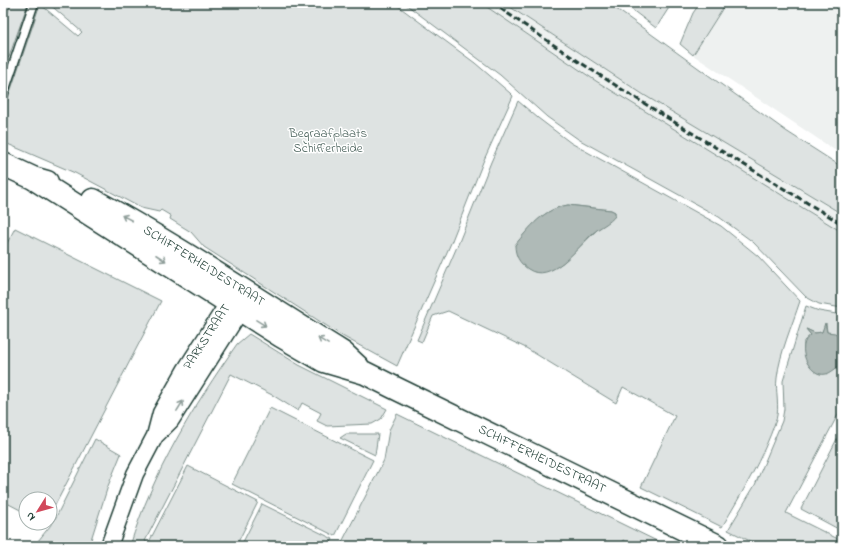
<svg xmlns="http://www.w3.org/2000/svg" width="845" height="549" viewBox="0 0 845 549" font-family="'Indie Flower',sans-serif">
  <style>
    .built { fill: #eef1f0 }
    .green { fill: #dee3e2; stroke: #7e908b; fill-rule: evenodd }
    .water { fill: #afbab7; stroke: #758883 }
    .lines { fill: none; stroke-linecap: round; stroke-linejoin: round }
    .lane-casing { stroke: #1f3d34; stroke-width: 11 }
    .street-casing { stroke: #1f3d34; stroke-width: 19 }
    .secondary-casing { stroke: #1f3d34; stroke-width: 25 }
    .lane { stroke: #fff; stroke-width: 8 }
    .street { stroke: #fff; stroke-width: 16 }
    .secondary { stroke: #fff; stroke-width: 22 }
    .rail { stroke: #1f3d34; stroke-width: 3; stroke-dasharray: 6 3; stroke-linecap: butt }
    .oneway { stroke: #8f9e9a }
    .labels { text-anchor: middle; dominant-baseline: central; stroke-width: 3; stroke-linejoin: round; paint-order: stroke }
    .park-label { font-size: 13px; fill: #455e57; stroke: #fff }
    .street-label { font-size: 13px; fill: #1f3d34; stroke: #fff }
  </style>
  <rect width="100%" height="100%" fill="#fff"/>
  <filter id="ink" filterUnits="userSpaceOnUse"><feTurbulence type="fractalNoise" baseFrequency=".025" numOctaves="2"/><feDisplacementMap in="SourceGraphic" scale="8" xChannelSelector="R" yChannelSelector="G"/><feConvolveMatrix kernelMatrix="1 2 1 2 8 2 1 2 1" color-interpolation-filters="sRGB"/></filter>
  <g filter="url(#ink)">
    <path class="built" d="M481,3H504L644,95L842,214V232L596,81Z
      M726,3H842V155L693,55Z"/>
    <path class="green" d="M11,3H28L9,57L3,61V24Z
      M48,3H394L475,63L510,93L513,96L483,162L451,243L397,366L344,337L204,247L191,232L170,219L171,216L161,210L159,212L141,208L75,173L3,142V113L40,4L78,36L82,32Z
      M404,3H481L596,81L842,232V308L819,304L806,297L753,242L719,217L578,139L547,117L500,75Z
      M504,3H608L786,131L842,167V214L644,95Z
      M623,3H672L656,28Z
      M700,3H726L693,55L680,44L693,13Z
      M518,101L538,118L571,143L721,226L758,256L800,301C792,326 780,352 777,378C775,392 780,406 776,420C763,458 742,493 722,527L641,487L675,416L623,387L616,403L526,348L448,311L433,316L422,342L417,340L459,242L491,162ZM568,205L611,210L615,212V216L599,228L564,262L551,270L535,272L526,267L515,245C531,227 543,209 568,205Z
      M15,228L161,301L50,515V499H26V513L3,501V251Z
      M806,306L819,311L842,315V338L827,332L826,323L822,332L815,333L806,329L811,335L804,341C802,353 808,371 821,374L842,364V407L786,513L842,541V546H760L728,530L755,485L782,421L784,409L783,381Z
      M249,334L299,365L387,409L381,419L372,424L327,426L317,421L321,413L302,403L298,411L274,396L231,374L145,541L155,546H130C153,472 193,407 237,344Z
      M270,408L373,460L335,536L232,484Z
      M397,414L667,546H635L623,540L621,546H340L384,460L389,430Z
      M842,429V531L801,509Z
      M346,434H378L375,455L340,438Z
      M95,439L121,454L108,486L89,546H34L54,521Z
      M188,466L258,502L236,546H158L149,542Z
      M262,504L333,539L329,546H241Z"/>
    <path class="water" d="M568,205L611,210L615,212V216C610,223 600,227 593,233C578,247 551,285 528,269C519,263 515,255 515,245C530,227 543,209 568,205Z
      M825,323L827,332L835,333L842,338V364C837,367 831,373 826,374C809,378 794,345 811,335L806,329L815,333L822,332Z"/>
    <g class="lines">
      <defs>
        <path id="lane" d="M3,69L11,72
          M3,95L34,3"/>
        <path id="street" d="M156,435L171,420L235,319L240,310L242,301
          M109,546L135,474L155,436L161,413L186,369L228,303L236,296"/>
        <path id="secondary" d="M3,164L33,178L47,182
          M33,178L281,336L324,361L365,373L393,387L718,546
          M93,200C179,247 260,302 343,353L358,367"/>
      </defs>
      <use href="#lane" class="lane-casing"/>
      <use href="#street" class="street-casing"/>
      <use href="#secondary" class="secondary-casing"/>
      <use href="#lane" class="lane"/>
      <use href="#street" class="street"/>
      <use href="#secondary" class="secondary"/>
      <path class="rail" d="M493,3C605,83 724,152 842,224"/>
    </g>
    <defs><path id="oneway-shaft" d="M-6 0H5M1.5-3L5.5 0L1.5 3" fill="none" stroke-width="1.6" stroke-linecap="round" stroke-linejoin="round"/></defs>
    <g class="oneway">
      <use href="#oneway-shaft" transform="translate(127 218) rotate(-152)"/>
      <use href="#oneway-shaft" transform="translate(161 258) rotate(33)"/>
      <use href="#oneway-shaft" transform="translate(261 323) rotate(32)"/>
      <use href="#oneway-shaft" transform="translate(323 341) rotate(-149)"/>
      <use href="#oneway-shaft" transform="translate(180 406) rotate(-58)"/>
    </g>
  </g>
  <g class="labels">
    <g class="park-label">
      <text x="328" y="133">Begraafplaats<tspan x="328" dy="15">Schifferheide</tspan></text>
    </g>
    <g class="street-label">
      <text transform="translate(204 266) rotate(32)">SCHIFFERHEIDESTRAAT</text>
      <text transform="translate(207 337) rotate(-57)">PARKSTRAAT</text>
      <text transform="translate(542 459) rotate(26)">SCHIFFERHEIDESTRAAT</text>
    </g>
  </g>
  <rect width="845" height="549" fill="none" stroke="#fff" stroke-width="16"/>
  <rect x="8" y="8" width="829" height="533" fill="none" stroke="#1f3d34" stroke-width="1.5" filter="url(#ink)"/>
  <g transform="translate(38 511) rotate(233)"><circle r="19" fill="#ffffff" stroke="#a5b1ae"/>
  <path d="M0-3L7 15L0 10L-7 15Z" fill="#d1495b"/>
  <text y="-6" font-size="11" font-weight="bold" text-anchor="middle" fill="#1f3d34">N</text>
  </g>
</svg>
